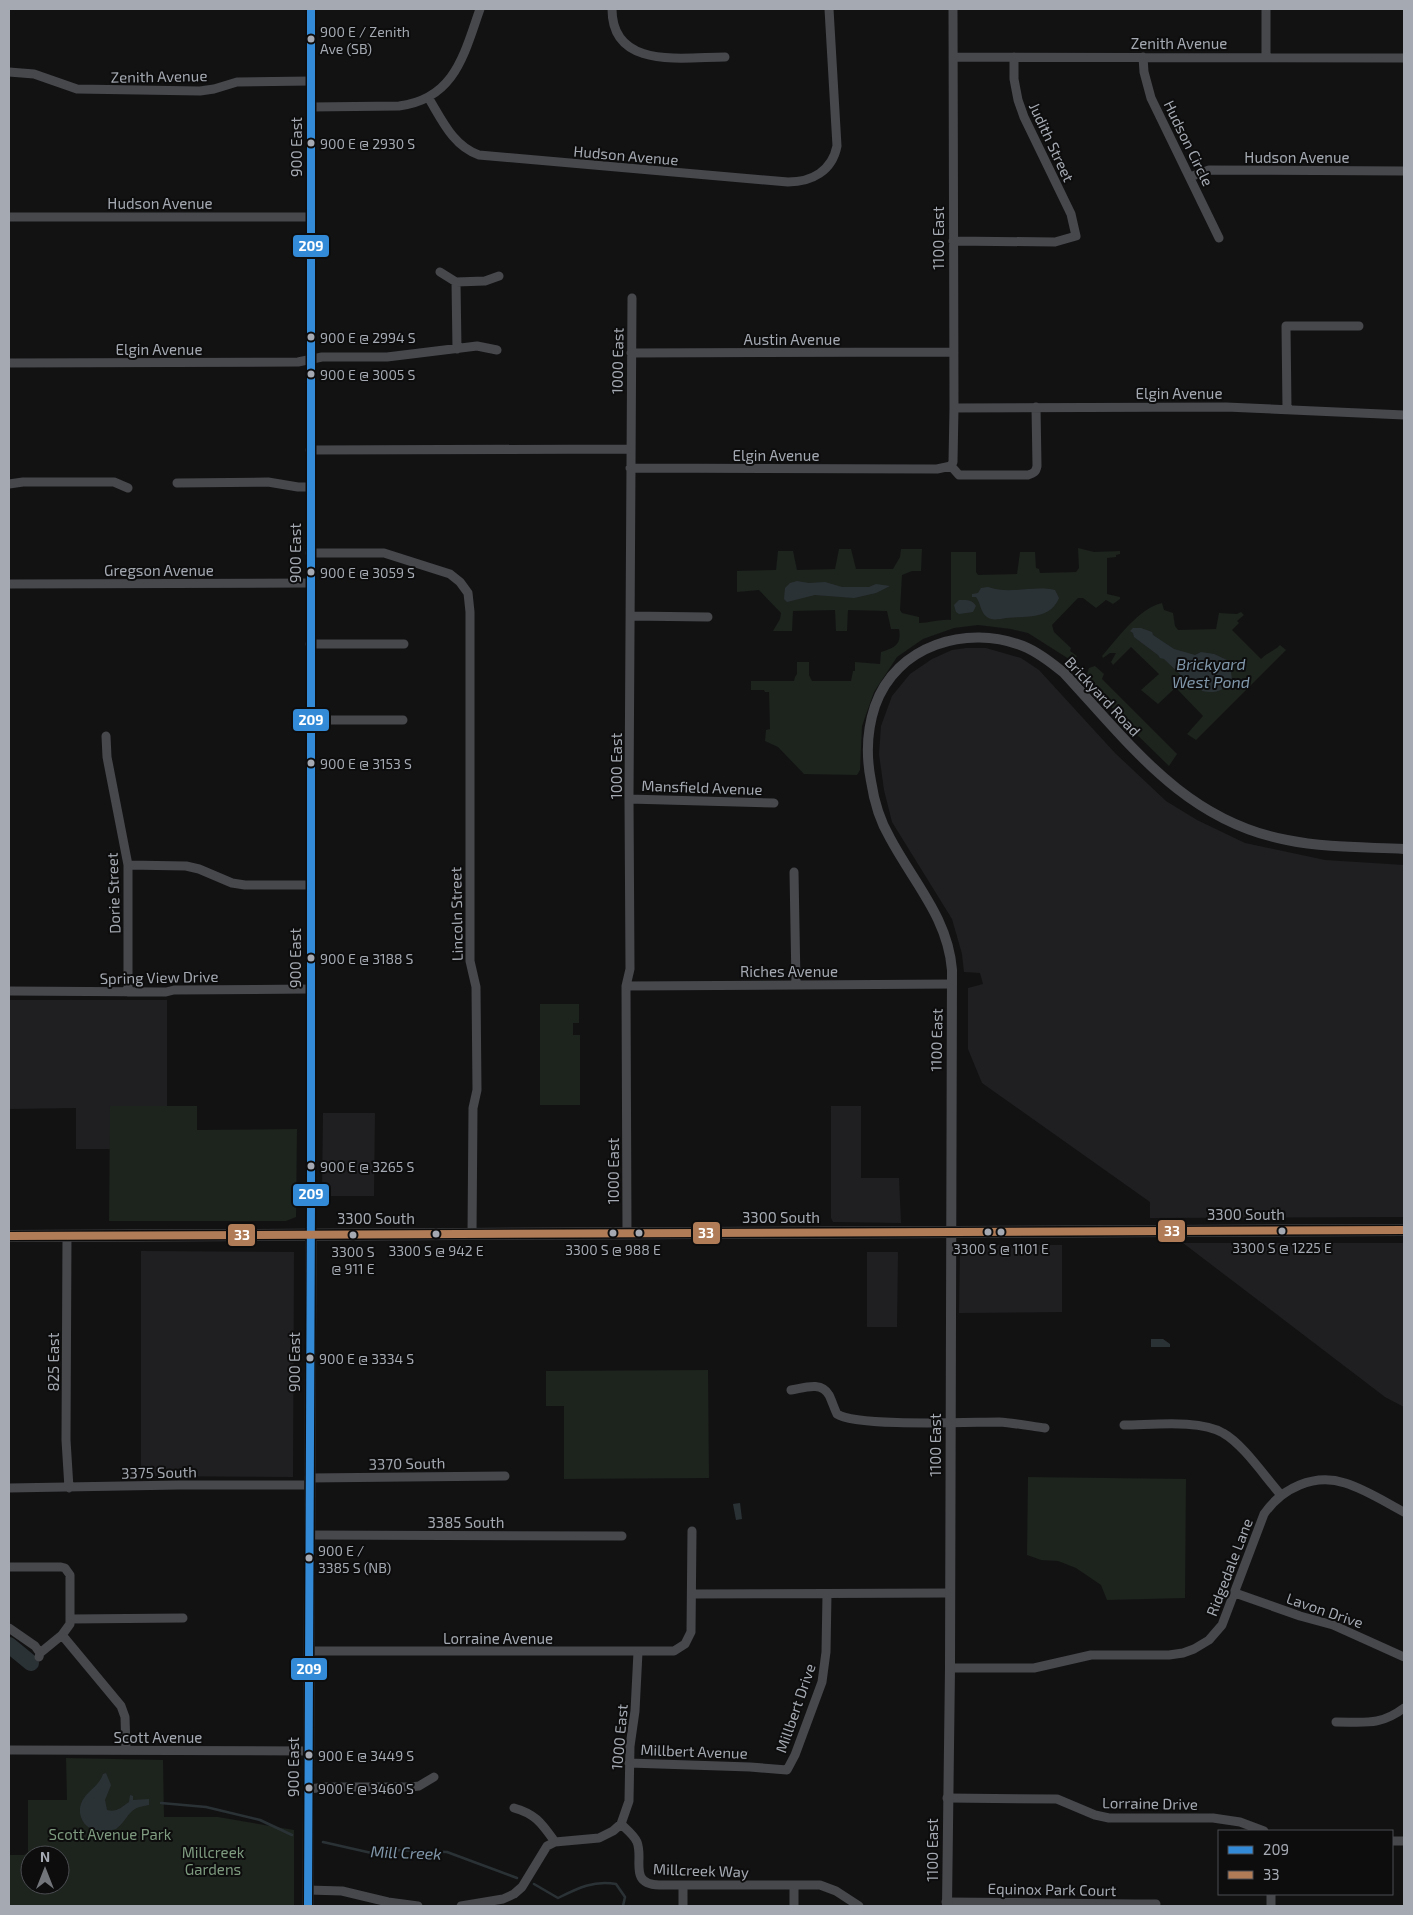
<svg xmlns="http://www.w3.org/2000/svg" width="1413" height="1915" viewBox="0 0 1413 1915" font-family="'Exo 2',sans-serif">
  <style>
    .built { fill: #1f1f21 }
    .green { fill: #1d231d; fill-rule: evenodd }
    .water { fill: #2b3236 }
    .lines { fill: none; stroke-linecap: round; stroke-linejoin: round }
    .stream { stroke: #2b3236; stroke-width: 2.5 }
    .river { stroke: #2b3236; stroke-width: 16 }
    .minor { stroke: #47484c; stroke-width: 9 }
    .tertiary { stroke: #47484c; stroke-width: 10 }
    .secondary { stroke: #464749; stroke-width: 11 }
    .primary { stroke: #4a4b4d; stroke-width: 12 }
    .bus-1-casing { stroke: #0d0d0e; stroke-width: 11 }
    .bus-2-casing { stroke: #0d0d0e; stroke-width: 11 }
    .bus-1 { stroke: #338bd7; stroke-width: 8 }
    .bus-2 { stroke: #b07c57; stroke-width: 8 }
    .bus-dot { fill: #a5aab2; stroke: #0d0d0e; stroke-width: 2 }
    .labels { text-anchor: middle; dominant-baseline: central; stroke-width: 4; stroke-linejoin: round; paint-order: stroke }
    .bus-label { font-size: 14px; fill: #a5aab2; stroke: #0d0d0e; text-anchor: start }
    .street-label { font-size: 15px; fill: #a5aab2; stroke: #0d0d0e }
    .park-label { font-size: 15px; fill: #7e9b7f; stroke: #0d0d0e }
    .water-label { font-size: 16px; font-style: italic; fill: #8097aa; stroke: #0d0d0e }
    .line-badge { stroke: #0d0d0e; stroke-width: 2 }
    .badge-label { font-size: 14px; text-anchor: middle; font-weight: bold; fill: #fff }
  </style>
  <rect width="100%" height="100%" fill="#121213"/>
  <path class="built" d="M966,648H986L1021,658L1039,670L1115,753L1166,801L1197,820L1245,843L1325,860L1404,865V1217L1150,1218V1202L982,1083L968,1049V988L983,984L980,973L964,972L962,954L952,919L892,822L884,790L879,754L881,726L892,696L910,674L932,659L952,650Z
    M9,1000H167V1106H110V1149H76V1108L9,1109Z
    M831,1106H861V1178H899L901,1223L833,1222L831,1218Z
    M323,1113H375L374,1196H322Z
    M1183,1243H1404V1407L1385,1397Z
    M967,1245H1062V1312L959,1313L960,1252Z
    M141,1251L294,1252L293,1477L141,1476Z
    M867,1252H898L897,1327H867Z"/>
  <path class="green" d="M1078,548L1094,552L1120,551V554L1116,555V557L1107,558V594L1120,597V599L1113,604L1106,600L1096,608L1083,598H1078L1052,625L1054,632L1071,648L1070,651L1077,656L1072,661L1028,633L1011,629L978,625L954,628L923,639L897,657L874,692L862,726L860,770L857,775L804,774L778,747L765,741L766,730L770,729L769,692H765L764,690H751V681H794L795,677L797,674V662H809V675L812,681H851L853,671H855V662L880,664L881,652C894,648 902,645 899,629H891L887,611L848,610L847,631H836L835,610L793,611L792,631H773L780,619L781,613L759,590L737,592V571L776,570L778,551H793L797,570L835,569L839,549H851L856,569H893L900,557L901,549H922L921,571H912L902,575L900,610L902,613L919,617V623C930,623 940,619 951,620V552H976V572L978,575L1017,574L1020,552H1035L1036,568L1039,569L1040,573L1076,572L1079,568Z
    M1162,603L1164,610L1173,613L1175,626L1178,630L1216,629L1219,613L1237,614L1241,612L1244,615L1237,621L1239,623L1232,630L1261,659C1267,653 1274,651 1280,645L1286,650L1196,740L1187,734L1203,716L1177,689L1173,690L1158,704L1141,690L1159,674L1131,647L1113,665L1111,662L1116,653H1110L1103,658L1102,656C1117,639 1139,608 1162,603Z
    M1095,666L1104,674L1102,679L1177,754L1169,766L1126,724L1086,677L1089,668Z
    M540,1004H579V1023H573V1035H580V1105H540Z
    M110,1106H197V1130L297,1129L296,1217L286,1221H109Z
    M708,1370L709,1478L564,1479V1406H546V1371Z
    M1028,1477L1186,1479L1185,1598L1107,1600L1101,1585L1076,1568L1058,1561L1041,1560L1027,1555Z
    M66,1758L163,1760L164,1817H218L294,1830V1906H9V1855H24L28,1852V1800H67ZM30,1855H60V1885H30Z"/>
  <path class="water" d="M797,581L809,583L825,582L842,587H869L876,584L890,586L876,593L854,598L815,595L787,602L784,599L785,588L790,583Z
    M988,587C1010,595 1032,585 1055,590L1059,598C1050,620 1026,616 1006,618C999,619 992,621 987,617C980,612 981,603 976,597H972V594L978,593L981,588Z
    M959,600C966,600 972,599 976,606L973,612L959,614L956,612L954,605Z
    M1133,628H1141L1152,632L1153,635L1174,649L1195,655L1201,652L1214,654L1227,660L1230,664L1232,680C1224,691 1214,694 1202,691L1201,688L1184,678L1164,659L1160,658L1158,655L1134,637L1133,633L1130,631Z
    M1151,1339H1163L1170,1344V1347H1151Z
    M740,1503L742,1519L736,1520L733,1504Z
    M106,1773L111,1785L105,1800L107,1810C116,1813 122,1807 129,1802L130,1795L133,1796V1800L149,1799V1805C126,1808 131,1817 116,1829C105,1832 97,1834 87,1826C83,1823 81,1818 80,1813C79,1793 98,1790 103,1774Z"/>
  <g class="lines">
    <path class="stream" d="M161,1803L206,1807L260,1820L292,1835
      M323,1842L376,1854L395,1850L447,1852L517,1878
      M534,1884L558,1898C578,1888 594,1880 616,1884L625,1897L623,1906"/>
    <path class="river" d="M9,1645L31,1663"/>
    <path class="minor" d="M612,9C612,70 683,57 725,57
      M1266,9V57
      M953,57L1404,58
      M1143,57L1144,72L1151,98L1219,238
      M9,72L34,74L77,89L200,91L214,89L237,82L311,81
      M428,97C442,120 453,146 479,155L788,182C812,182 832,171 837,146L829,9
      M311,107L399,106C455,99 464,54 480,9
      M1190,177L1209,170L1404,171
      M9,217H311
      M953,241L1055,242L1076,236L1071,214L1024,117L1018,100L1014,79V57
      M440,272L456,282L485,281L499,276
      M456,282L457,349
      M631,353L954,352
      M9,363L298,362L322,357H387L477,346L497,350
      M954,408L1226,407L1404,415
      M1287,409L1286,326H1359
      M310,450L630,449
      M951,466L953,462L954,408L953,9
      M951,466L959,475H1028C1034,473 1036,472 1037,466L1036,407
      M630,468L937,469L951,466
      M177,483L268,482L298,487H310
      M9,484L23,482H114L128,488
      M310,553H384L450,574L460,582L468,593L470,612V961L476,987L477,1090L473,1108L472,1234
      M9,584L310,583
      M630,616L708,617
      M310,644H404
      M310,720H403
      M106,736L107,757L128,865V992
      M629,799L774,803
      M128,865L186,866L199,869L232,883L245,885H310
      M794,872L796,984
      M626,986L952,984
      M9,991L166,992L174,990L310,989
      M627,1233L626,986L630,969L629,799L632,298
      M67,1236L66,1440L69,1488
      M791,1390C804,1388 821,1381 829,1395C832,1401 834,1408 837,1414C855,1427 971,1422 999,1422C1014,1423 1030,1426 1045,1428
      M1124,1425C1151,1425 1200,1419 1223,1433C1243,1444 1265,1477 1281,1495
      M309,1478L505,1476
      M9,1488L179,1485H309
      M309,1535L622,1536
      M9,1567H61L65,1568L70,1575V1624L62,1635L40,1653L39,1657
      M1235,1593L1300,1616L1333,1625L1404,1657
      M692,1594L949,1593
      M71,1619L183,1618
      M9,1628L35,1646L40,1653
      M62,1635L121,1706L125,1717L126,1750
      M309,1651H674L685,1644L691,1632L692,1531
      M950,1668H1034L1091,1655H1169L1183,1653L1194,1649L1209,1640L1222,1625L1264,1514C1282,1488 1314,1473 1345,1483C1365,1489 1385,1502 1404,1512
      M1336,1722C1365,1722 1380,1726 1404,1708
      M9,1750L308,1751
      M629,1763L750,1767L787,1770L795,1755L822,1682L826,1652L827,1594
      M308,1789L327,1787H411L419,1786L434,1777
      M947,1798L1057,1799L1095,1815L1109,1818H1213L1240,1822L1264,1831
      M514,1808C536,1814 542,1824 555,1842
      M621,1824C626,1829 634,1835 637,1842C644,1859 628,1884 659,1885H820L836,1891L859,1906
      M1392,1841H1404
      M683,1885V1906
      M308,1890L342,1891L388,1902L418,1906
      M1271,1894V1906
      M946,1902C1016,1902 1086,1904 1156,1904
      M461,1906L503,1899L514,1894L522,1887L547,1846L555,1842L599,1838L613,1831L621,1824L629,1801L630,1746L635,1711L638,1652
      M794,1906V1885"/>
    <path class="tertiary" d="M311,9V1235
      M947,1906L950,1668L952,970C948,918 914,883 890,838C880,821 874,801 871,781C866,756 867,730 875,706C896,645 967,624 1023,646C1038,652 1052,663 1064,673C1130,744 1185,821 1287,840C1326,848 1365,847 1404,849"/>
    <path class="secondary" d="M308,1906L311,1235"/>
    <path class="primary" d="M9,1236L1404,1230"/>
    <defs>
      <path id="bus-1" d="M308,1906L311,1201V9"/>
      <path id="bus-2" d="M9,1236L1404,1230"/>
    </defs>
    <use href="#bus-1" class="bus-1-casing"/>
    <use href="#bus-2" class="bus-2-casing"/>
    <use href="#bus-1" class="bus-1"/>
    <use href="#bus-2" class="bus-2"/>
  </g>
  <g class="bus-dot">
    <circle cx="311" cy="39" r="4.5"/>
    <circle cx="311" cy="143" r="4.5"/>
    <circle cx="311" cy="337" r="4.5"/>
    <circle cx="311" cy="374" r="4.5"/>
    <circle cx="311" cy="572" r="4.5"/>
    <circle cx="311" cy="763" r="4.5"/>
    <circle cx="311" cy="958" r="4.5"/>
    <circle cx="311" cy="1166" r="4.5"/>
    <circle cx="1282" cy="1231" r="4.5"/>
    <circle cx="988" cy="1232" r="4.5"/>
    <circle cx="1001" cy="1232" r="4.5"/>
    <circle cx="613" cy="1233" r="4.5"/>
    <circle cx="639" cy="1233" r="4.5"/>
    <circle cx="436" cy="1234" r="4.5"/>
    <circle cx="353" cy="1235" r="4.5"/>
    <circle cx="310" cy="1358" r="4.5"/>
    <circle cx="309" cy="1558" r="4.5"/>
    <circle cx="309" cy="1755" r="4.5"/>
    <circle cx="309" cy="1788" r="4.5"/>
  </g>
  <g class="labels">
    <g class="bus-label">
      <text x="320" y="31">900 E / Zenith<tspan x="320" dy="17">Ave (SB)</tspan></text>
      <text x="320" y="143">900 E @ 2930 S</text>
      <text x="320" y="337">900 E @ 2994 S</text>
      <text x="320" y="374">900 E @ 3005 S</text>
      <text x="320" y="572">900 E @ 3059 S</text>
      <text x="320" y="763">900 E @ 3153 S</text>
      <text x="320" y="958">900 E @ 3188 S</text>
      <text x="320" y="1166">900 E @ 3265 S</text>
      <text x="1282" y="1247" text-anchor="middle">3300 S @ 1225 E</text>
      <text x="1001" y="1248" text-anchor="middle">3300 S @ 1101 E</text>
      <text x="613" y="1249" text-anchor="middle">3300 S @ 988 E</text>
      <text x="436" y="1250" text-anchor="middle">3300 S @ 942 E</text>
      <text x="353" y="1251" text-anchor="middle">3300 S<tspan x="353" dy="17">@ 911 E</tspan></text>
      <text x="319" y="1358">900 E @ 3334 S</text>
      <text x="318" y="1550">900 E /<tspan x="318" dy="17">3385 S (NB)</tspan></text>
      <text x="318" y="1755">900 E @ 3449 S</text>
      <text x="318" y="1788">900 E @ 3460 S</text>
    </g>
    <g class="street-label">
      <text x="1179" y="43">Zenith Avenue</text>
      <text transform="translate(159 76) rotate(-1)">Zenith Avenue</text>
      <text transform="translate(1052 142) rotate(65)">Judith Street</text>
      <text transform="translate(1189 143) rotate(64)">Hudson Circle</text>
      <text transform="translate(296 147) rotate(-90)">900 East</text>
      <text transform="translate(626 155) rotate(5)">Hudson Avenue</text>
      <text x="1297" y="157">Hudson Avenue</text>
      <text x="160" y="203">Hudson Avenue</text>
      <text transform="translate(938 238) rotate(-90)">1100 East</text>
      <text x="792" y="339">Austin Avenue</text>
      <text x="159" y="349">Elgin Avenue</text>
      <text transform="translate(617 361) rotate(-89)">1000 East</text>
      <text x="1179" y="393">Elgin Avenue</text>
      <text x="776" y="455">Elgin Avenue</text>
      <text transform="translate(295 553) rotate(-90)">900 East</text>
      <text x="159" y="570">Gregson Avenue</text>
      <text transform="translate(1103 696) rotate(47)">Brickyard Road</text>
      <text transform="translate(616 766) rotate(-90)">1000 East</text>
      <text transform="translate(702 787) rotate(2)">Mansfield Avenue</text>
      <text transform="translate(113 893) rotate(-92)">Dorie Street</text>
      <text transform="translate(456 914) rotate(-91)">Lincoln Street</text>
      <text transform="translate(295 958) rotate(-90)">900 East</text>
      <text x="789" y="971">Riches Avenue</text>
      <text transform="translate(159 977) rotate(-1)">Spring View Drive</text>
      <text transform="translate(936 1040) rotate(-89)">1100 East</text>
      <text transform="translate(613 1171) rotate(-90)">1000 East</text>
      <text x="1246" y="1214">3300 South</text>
      <text x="781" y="1217">3300 South</text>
      <text x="376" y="1218">3300 South</text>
      <text transform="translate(53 1362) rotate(-90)">825 East</text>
      <text transform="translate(294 1362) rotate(-90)">900 East</text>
      <text transform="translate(935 1445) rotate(-90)">1100 East</text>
      <text transform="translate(407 1463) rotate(-1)">3370 South</text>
      <text transform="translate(159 1472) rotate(-1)">3375 South</text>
      <text x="466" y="1522">3385 South</text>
      <text transform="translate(1229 1567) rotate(-69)">Ridgedale Lane</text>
      <text transform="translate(1325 1610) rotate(19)">Lavon Drive</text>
      <text x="498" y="1638">Lorraine Avenue</text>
      <text transform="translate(795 1708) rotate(-71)">Millbert Drive</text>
      <text x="158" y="1737">Scott Avenue</text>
      <text transform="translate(619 1737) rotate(-85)">1000 East</text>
      <text transform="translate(694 1751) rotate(2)">Millbert Avenue</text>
      <text transform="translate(293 1767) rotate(-90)">900 East</text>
      <text transform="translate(1150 1803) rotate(1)">Lorraine Drive</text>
      <text transform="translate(932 1850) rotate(-90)">1100 East</text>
      <text transform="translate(701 1870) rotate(2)">Millcreek Way</text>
      <text transform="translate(1052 1889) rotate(1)">Equinox Park Court</text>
    </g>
    <g class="park-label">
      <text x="110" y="1834">Scott Avenue Park</text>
      <text x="213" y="1852">Millcreek<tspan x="213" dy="17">Gardens</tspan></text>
    </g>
    <g class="water-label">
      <text x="1211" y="663">Brickyard<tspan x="1211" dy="18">West Pond</tspan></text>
      <text transform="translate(406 1852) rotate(2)">Mill Creek</text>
    </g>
  </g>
  <g class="line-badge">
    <rect x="292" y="234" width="38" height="24" rx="5" fill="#338bd7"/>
    <rect x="292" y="708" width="38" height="24" rx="5" fill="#338bd7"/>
    <rect x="292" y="1183" width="38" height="24" rx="5" fill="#338bd7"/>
    <rect x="1157" y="1219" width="29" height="24" rx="5" fill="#b07c57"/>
    <rect x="692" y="1221" width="29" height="24" rx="5" fill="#b07c57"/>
    <rect x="227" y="1223" width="29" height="24" rx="5" fill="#b07c57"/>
    <rect x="290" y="1657" width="38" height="24" rx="5" fill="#338bd7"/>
  </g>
  <g class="badge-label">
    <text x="311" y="251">209</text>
    <text x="311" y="725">209</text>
    <text x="311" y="1199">209</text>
    <text x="1172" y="1236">33</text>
    <text x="706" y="1238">33</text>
    <text x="242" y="1240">33</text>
    <text x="309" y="1674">209</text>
  </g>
  <rect width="1413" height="1915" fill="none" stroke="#a5aab2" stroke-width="20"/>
  <rect x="1218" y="1830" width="175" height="65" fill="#0d0d0e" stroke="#4a4c50"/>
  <rect x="1228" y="1846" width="25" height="8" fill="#338bd7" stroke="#4a4c50"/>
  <text x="1263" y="1855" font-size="15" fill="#a5aab2">209</text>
  <rect x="1228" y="1871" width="25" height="8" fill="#b07c57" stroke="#4a4c50"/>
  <text x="1263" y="1880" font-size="15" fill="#a5aab2">33</text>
  <g transform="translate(45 1870)"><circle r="24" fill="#0d0d0e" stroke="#4a4c50"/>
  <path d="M0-4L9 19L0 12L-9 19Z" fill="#72757a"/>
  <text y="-8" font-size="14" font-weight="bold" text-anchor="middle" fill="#a5aab2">N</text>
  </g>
</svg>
